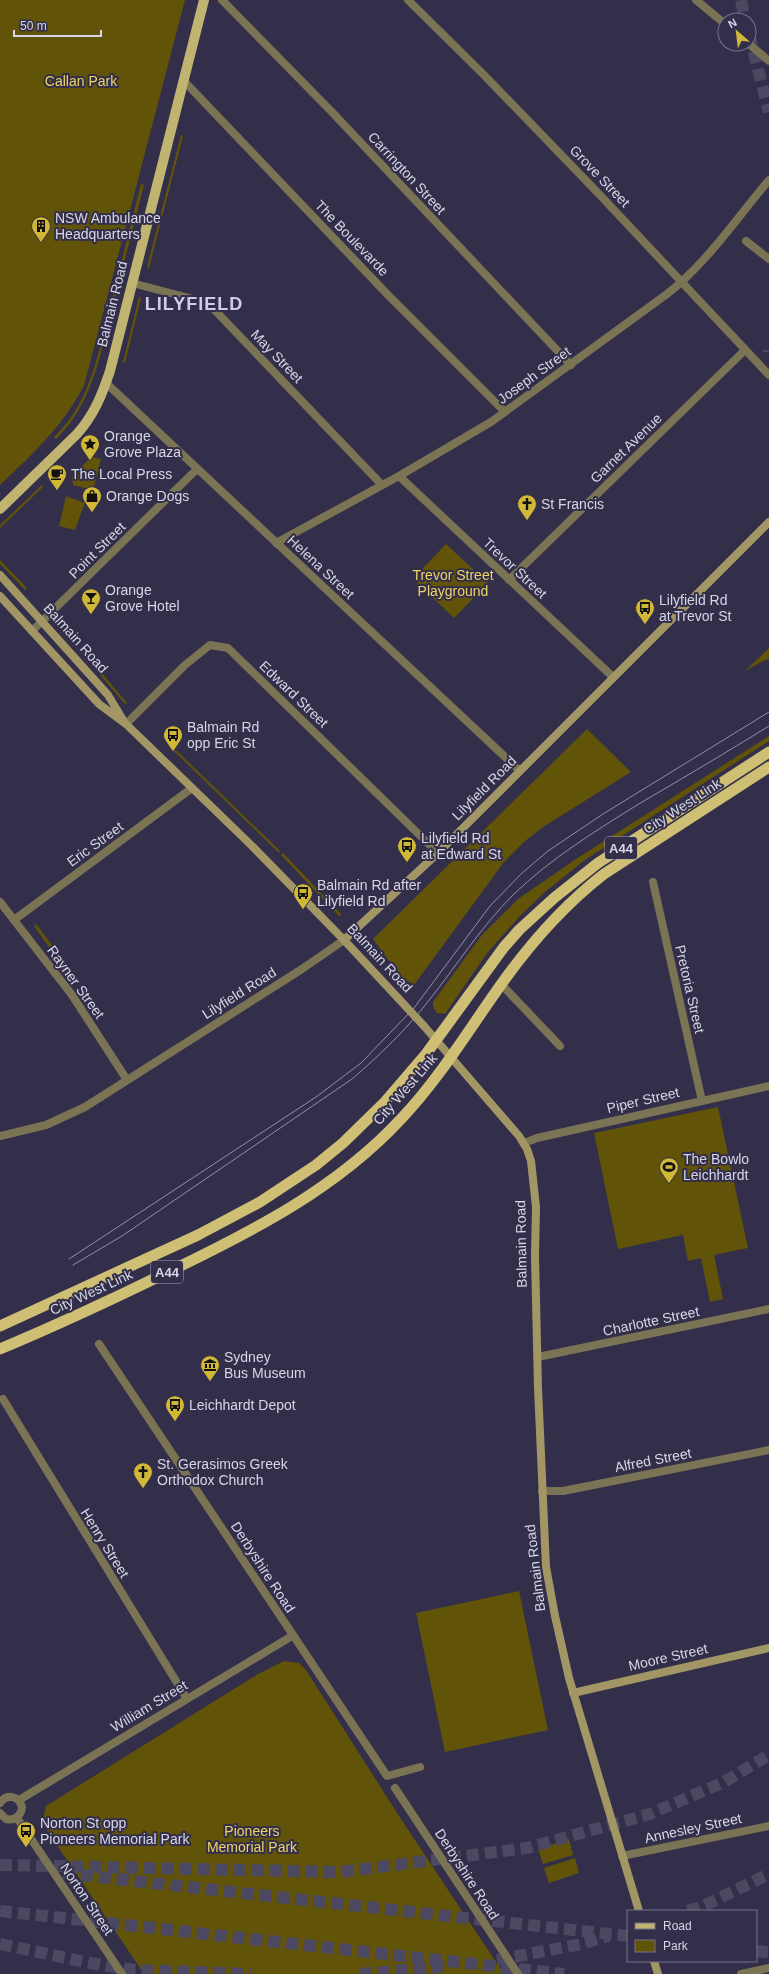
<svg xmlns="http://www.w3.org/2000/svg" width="769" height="1974" viewBox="0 0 769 1974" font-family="Arial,sans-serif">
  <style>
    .green { fill: #615308 }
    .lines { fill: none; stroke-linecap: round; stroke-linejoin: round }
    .motorway-tunnel { stroke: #4c4862; stroke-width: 12; stroke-dasharray: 12 6; stroke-linecap: butt }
    .minor { stroke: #7a7454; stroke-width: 8 }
    .tertiary { stroke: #7a7454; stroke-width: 8 }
    .secondary { stroke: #a29764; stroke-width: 8 }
    .primary { stroke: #c1b370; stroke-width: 10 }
    .trunk { stroke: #cfbf75; stroke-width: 11 }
    .tram { stroke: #928fa5; stroke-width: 1 }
    .secondary-bridge { stroke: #a29764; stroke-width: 8 }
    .labels { text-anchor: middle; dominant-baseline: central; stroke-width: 4; stroke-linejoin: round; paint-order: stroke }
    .shield { fill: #332f4a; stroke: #a6a4b8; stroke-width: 1 }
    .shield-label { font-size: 13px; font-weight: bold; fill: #d7d6e7 }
    .park-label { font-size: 14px; fill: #ecd464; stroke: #332f4a }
    .street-label { font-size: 14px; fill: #d7d6e7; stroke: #332f4a }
    .poi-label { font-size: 14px; fill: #d7d6e7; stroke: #332f4a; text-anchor: start }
    .district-label { font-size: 18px; font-weight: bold; letter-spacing: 1px; fill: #cecbee; stroke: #332f4a }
  </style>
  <rect width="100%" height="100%" fill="#332f4a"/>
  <path class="green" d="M0,0H185L84,386C62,427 33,454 0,485Z
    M181,135L183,136L149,268L147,267Z
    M141,184L144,185L113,306L110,307Z
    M139,297L141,298L125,363L123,362Z
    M107,320L109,322C98,364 89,408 56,439L54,437C87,406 96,363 107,320Z
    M91,457L101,459L93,490L73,485L72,477Z
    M42,485L43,487L0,528V525Z
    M66,496L85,503L75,530L59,526Z
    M446,544L488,583L454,618L413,579Z
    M0,560L27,588L25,590L0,564Z
    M769,648V659L763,661L745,671Z
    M93,660L106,678L127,703L125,704L100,675L92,661Z
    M587,729L631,772L543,827L524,842L504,862L414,985L400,976L373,939Z
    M769,736V741L585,860L545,892L520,916L488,952L445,1014L437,1013L433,1007V1002L482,935L518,899L576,859Z
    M176,750L280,851L279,853L174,751Z
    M283,853L342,915L339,916L281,855Z
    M36,924L58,953L54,954L34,926Z
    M718,1107L748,1248L714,1255L723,1299L710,1302L701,1258L688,1261L683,1235L618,1249L594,1133Z
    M519,1591L548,1730L445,1752L416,1613Z
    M284,1661L299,1663L306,1670L399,1816L504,1974H144L42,1823L46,1806L258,1674Z
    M569,1839L573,1855L543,1864L538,1849Z
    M575,1858L579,1873L549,1883L544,1868Z"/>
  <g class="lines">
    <path class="motorway-tunnel" d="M741,0L745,20
      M749,34L769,112
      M769,350V352
      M0,1865L340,1872L527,1848L650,1814L724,1782L769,1755
      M63,1873L628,1936
      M0,1911L564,1974
      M688,1911L701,1907L769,1874
      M0,1944L90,1963L135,1970L252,1974
      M756,1951L769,1952
      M497,1960L581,1944L608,1936
      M360,1974L447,1966"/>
    <path class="minor" d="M222,0L330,110L571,365
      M408,0L484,75L599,194L769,375
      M696,0L725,24
      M749,44L769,61
      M183,80L388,295L505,412
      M746,241L769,259
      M132,283L208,303L381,484
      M106,383L519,770
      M399,476L613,677
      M276,543L399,476L491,422L667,294C706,264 737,218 769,180
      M509,580L745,350
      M32,631L197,469
      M126,724L185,665L210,645L228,648L438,853
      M653,882L702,1101
      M0,902L72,995L127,1080
      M14,920L192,788
      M501,984L560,1046
      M524,1143L537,1138L769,1086
      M99,1344L387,1776L420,1767
      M538,1357L769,1309
      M3,1399L187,1699
      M542,1491H563L769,1450
      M395,1788L518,1974
      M19,1800L292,1636
      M622,1856L769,1826
      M741,1974L769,1968"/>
    <path class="tertiary" d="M0,1136L46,1125L85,1107L302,969L344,940
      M0,1803C7,1793 19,1796 22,1807C21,1816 15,1821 6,1819L0,1813
      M17,1818L122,1974"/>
    <path class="secondary" d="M0,575L108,695L123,720
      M0,596L99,704L126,724L250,844L344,940L398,998
      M344,940L438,853L769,522
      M424,1026L519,1136L527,1149L531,1161L536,1207L535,1256L538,1388L546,1567L555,1616L569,1678L639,1911
      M573,1693L769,1648
      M654,1961L658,1974"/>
    <path class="primary" d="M0,509L77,434C94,415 102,395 110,371L204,0"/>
    <path class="trunk" d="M0,1326L198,1235L260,1202L316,1165L343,1143L384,1103L426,1054L504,947L519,930L554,898L598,863L769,752
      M0,1349C57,1325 113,1299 168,1272C253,1231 336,1189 401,1119C439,1079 468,1031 500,986C529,945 564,905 604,874L769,767"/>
    <path class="tram" d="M69,1259L316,1097L361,1063L414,1008L490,906L522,873L548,851L603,814L769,712
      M73,1265L122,1236L352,1079C380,1055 407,1029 430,999C457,965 481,927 513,895C551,858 597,830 642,802C685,777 727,752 769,726"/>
    <path class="secondary-bridge" d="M398,998L424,1026"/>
  </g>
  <defs>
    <symbol id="building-pin" viewBox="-11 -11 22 30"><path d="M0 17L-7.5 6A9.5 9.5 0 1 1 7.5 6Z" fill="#d0b736" stroke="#332f4a"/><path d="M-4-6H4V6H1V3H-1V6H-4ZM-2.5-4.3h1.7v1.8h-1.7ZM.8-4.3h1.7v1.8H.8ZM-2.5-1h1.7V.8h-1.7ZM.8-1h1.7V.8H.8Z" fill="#111"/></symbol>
    <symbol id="sight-pin" viewBox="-11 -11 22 30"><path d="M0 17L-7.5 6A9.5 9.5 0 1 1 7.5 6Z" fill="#d0b736" stroke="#332f4a"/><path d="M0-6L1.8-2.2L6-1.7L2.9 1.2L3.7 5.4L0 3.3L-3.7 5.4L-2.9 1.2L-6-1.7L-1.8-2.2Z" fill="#111"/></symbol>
    <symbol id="cafe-pin" viewBox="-11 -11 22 30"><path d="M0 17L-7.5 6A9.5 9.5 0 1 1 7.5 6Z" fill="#d0b736" stroke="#332f4a"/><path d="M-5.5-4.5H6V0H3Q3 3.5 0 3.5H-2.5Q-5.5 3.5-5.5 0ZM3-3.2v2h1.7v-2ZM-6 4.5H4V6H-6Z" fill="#111"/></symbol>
    <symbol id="shop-pin" viewBox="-11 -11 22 30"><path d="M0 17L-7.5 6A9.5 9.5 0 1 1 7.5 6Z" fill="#d0b736" stroke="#332f4a"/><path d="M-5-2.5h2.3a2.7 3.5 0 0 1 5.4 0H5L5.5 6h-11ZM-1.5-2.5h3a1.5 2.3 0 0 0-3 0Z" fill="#111"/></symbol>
    <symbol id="church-pin" viewBox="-11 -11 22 30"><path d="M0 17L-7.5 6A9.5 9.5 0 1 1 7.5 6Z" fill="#d0b736" stroke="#332f4a"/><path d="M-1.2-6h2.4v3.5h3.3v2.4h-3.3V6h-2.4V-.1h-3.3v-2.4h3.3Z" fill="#111"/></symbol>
    <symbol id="bar-pin" viewBox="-11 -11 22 30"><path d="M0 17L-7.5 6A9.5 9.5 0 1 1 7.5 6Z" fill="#d0b736" stroke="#332f4a"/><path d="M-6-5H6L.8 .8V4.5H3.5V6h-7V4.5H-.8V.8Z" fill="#111"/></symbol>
    <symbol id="bus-pin" viewBox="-11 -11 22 30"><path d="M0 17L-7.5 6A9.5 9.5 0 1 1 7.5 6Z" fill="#d0b736" stroke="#332f4a"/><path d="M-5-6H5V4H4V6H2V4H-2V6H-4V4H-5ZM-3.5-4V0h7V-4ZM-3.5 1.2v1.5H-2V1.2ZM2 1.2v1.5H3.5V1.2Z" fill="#111"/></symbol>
    <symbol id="stadium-pin" viewBox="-11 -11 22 30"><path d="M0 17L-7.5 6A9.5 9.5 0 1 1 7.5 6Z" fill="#d0b736" stroke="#332f4a"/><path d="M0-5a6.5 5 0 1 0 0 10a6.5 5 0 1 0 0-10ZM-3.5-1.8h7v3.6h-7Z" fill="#111"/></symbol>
    <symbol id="museum-pin" viewBox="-11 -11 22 30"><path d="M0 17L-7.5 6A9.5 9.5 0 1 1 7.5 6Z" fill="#d0b736" stroke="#332f4a"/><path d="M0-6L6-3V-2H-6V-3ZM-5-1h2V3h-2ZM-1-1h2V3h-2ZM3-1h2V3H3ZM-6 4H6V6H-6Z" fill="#111"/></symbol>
  </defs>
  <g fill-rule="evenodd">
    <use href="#building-pin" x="30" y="215" width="22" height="30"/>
    <use href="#sight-pin" x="79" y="433" width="22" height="30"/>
    <use href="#cafe-pin" x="46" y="463" width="22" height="30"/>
    <use href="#shop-pin" x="81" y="485" width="22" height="30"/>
    <use href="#church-pin" x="516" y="493" width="22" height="30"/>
    <use href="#bar-pin" x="80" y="587" width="22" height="30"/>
    <use href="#bus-pin" x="634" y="597" width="22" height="30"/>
    <use href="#bus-pin" x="162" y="724" width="22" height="30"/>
    <use href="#bus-pin" x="396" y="835" width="22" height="30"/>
    <use href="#bus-pin" x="292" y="882" width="22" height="30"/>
    <use href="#stadium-pin" x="658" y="1156" width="22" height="30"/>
    <use href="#museum-pin" x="199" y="1354" width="22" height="30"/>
    <use href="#bus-pin" x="164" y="1394" width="22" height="30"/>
    <use href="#church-pin" x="132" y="1461" width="22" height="30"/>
    <use href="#bus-pin" x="15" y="1820" width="22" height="30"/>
  </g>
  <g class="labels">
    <g class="shield">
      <rect x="605" y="837" width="32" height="22" rx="3"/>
      <rect x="151" y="1261" width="32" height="22" rx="3"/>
    </g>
    <g class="shield-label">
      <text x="621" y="848">A44</text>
      <text x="167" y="1272">A44</text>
    </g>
    <g class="park-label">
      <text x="81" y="81">Callan Park</text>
      <text x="453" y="575">Trevor Street<tspan x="453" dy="16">Playground</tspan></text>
      <text x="252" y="1831">Pioneers<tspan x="252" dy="16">Memorial Park</tspan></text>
    </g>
    <g class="street-label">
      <text transform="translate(407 173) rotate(47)">Carrington Street</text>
      <text transform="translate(600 176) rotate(46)">Grove Street</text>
      <text transform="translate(352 238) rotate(46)">The Boulevarde</text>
      <text transform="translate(112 304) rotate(-76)">Balmain Road</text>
      <text transform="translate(277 356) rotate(46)">May Street</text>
      <text transform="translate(534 375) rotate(-36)">Joseph Street</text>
      <text transform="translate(626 448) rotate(-44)">Garnet Avenue</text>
      <text transform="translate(97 550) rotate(-45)">Point Street</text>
      <text transform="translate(321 567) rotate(43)">Helena Street</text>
      <text transform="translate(515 568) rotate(43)">Trevor Street</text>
      <text transform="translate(76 638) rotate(48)">Balmain Road</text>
      <text transform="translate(294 694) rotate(44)">Edward Street</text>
      <text transform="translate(484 788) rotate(-45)">Lilyfield Road</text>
      <text transform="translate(682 806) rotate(-33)">City West Link</text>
      <text transform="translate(95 844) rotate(-36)">Eric Street</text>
      <text transform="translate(380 958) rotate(47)">Balmain Road</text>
      <text transform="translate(76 982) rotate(54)">Rayner Street</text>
      <text transform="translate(690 989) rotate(77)">Pretoria Street</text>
      <text transform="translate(239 993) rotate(-32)">Lilyfield Road</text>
      <text transform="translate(405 1089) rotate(-49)">City West Link</text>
      <text transform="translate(643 1100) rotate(-13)">Piper Street</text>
      <text transform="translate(521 1244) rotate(-91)">Balmain Road</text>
      <text transform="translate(91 1292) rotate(-25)">City West Link</text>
      <text transform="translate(651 1321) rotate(-12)">Charlotte Street</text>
      <text transform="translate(653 1460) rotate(-11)">Alfred Street</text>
      <text transform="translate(105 1543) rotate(58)">Henry Street</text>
      <text transform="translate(263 1567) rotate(57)">Derbyshire Road</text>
      <text transform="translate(535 1568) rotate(-97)">Balmain Road</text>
      <text transform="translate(668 1657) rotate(-13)">Moore Street</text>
      <text transform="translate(149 1706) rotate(-31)">William Street</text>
      <text transform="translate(693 1828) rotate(-12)">Annesley Street</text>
      <text transform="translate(467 1874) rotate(57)">Derbyshire Road</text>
      <text transform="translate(87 1899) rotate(56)">Norton Street</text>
    </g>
    <g class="poi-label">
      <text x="55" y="218">NSW Ambulance<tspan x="55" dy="16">Headquarters</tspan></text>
      <text x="104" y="436">Orange<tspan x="104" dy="16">Grove Plaza</tspan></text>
      <text x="71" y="474">The Local Press</text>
      <text x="106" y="496">Orange Dogs</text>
      <text x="541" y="504">St Francis</text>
      <text x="105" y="590">Orange<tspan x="105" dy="16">Grove Hotel</tspan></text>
      <text x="659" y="600">Lilyfield Rd<tspan x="659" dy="16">at Trevor St</tspan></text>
      <text x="187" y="727">Balmain Rd<tspan x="187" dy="16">opp Eric St</tspan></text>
      <text x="421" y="838">Lilyfield Rd<tspan x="421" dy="16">at Edward St</tspan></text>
      <text x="317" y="885">Balmain Rd after<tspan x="317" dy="16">Lilyfield Rd</tspan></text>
      <text x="683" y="1159">The Bowlo<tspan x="683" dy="16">Leichhardt</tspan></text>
      <text x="224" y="1357">Sydney<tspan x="224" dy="16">Bus Museum</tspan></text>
      <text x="189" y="1405">Leichhardt Depot</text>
      <text x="157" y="1464">St. Gerasimos Greek<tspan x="157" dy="16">Orthodox Church</tspan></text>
      <text x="40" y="1823">Norton St opp<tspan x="40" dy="16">Pioneers Memorial Park</tspan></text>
    </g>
    <g class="district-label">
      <text x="194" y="304">LILYFIELD</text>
    </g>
  </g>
  <rect x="627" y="1910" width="130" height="52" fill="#332f4a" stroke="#757289"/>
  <rect x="635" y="1923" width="20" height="6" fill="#c1b370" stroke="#757289"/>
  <text x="663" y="1930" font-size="12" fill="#d7d6e7">Road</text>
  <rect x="635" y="1940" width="20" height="12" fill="#615308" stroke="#757289"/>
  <text x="663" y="1950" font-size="12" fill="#d7d6e7">Park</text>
  <g transform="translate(737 32) rotate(332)"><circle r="19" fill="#332f4a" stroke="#757289"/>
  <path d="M0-3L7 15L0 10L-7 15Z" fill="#d0b736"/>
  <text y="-6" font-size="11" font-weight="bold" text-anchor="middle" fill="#d7d6e7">N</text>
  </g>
  <path d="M14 30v6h87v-6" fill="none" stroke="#d7d6e7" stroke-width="2"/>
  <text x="20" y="30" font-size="12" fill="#d7d6e7" stroke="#332f4a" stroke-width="3" paint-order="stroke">50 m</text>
</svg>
